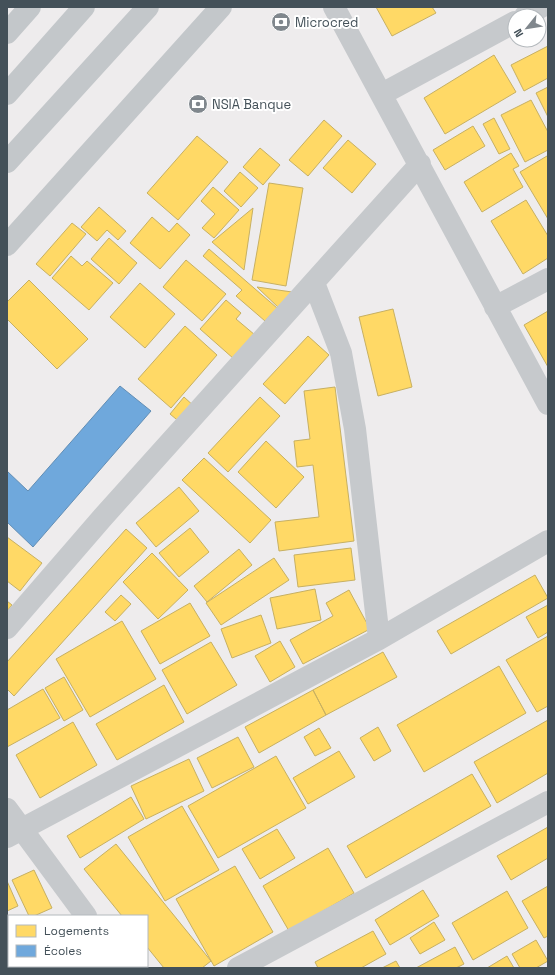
<svg xmlns="http://www.w3.org/2000/svg" width="555" height="975" viewBox="0 0 555 975" font-family="'Space Grotesk',sans-serif">
  <style>
    .homes { fill: #ffd966; stroke: #c7b062 }
    .schools { fill: #6fa8dc; stroke: #628eb5 }
    .lines { fill: none; stroke-linecap: round; stroke-linejoin: round }
    .street { stroke: #c6c9cc; stroke-width: 22 }
    .primary { stroke: #c3c7ca; stroke-width: 22 }
    .labels { text-anchor: middle; dominant-baseline: central; stroke-width: 4; stroke-linejoin: round; paint-order: stroke }
    .poi-label { font-size: 13px; fill: #445159; stroke: #fff; text-anchor: start }
  </style>
  <rect width="100%" height="100%" fill="#eeeced"/>
  <path class="homes" d="M376,7H432L436,13L392,36Z
    M548,46V78L524,91L511,65Z
    M494,55L516,92L445,134L424,98Z
    M548,87V117L536,93Z
    M531,100L548,132V150L525,162L501,115Z
    M494,118L510,149L499,154L483,124Z
    M324,120L342,136L308,176L289,160Z
    M473,126L485,146L445,170L433,150Z
    M197,136L228,162L178,220L147,193Z
    M348,140L376,164L352,193L323,168Z
    M260,148L280,165L263,185L243,167Z
    M511,153L519,166L513,169L523,187L482,212L464,182Z
    M547,156L548,159V219L520,172Z
    M240,172L258,188L241,207L224,191Z
    M269,183L303,188L286,286L252,280Z
    M213,187L239,210L214,238L202,228L215,214L201,201Z
    M526,200L548,236V258L523,274L491,221Z
    M99,207L126,231L118,240L107,230L97,241L81,227Z
    M253,208L244,270L212,242Z
    M152,217L169,232L177,223L190,235L160,269L130,243Z
    M72,223L86,234L50,276L36,264Z
    M109,238L137,263L119,284L91,259Z
    M209,249L277,308L265,321L236,296L242,290L203,256Z
    M71,256L82,266L87,261L113,283L89,310L52,278Z
    M186,260L226,294L202,321L163,287Z
    M29,280L88,339L57,369L7,319V302Z
    M140,283L175,314L145,348L110,317Z
    M257,287L292,292L281,310Z
    M226,300L241,313L236,319L255,335L234,359L200,329Z
    M393,309L412,387L378,396L359,317Z
    M548,311V367L524,325Z
    M185,326L217,355L171,408L138,379Z
    M308,336L329,355L285,404L263,384Z
    M335,387L354,541L279,551L275,522L319,517L313,465L297,467L294,441L310,439L304,391Z
    M184,397L196,408L182,424L170,414Z
    M260,397L280,416L228,472L208,453Z
    M266,441L304,477L276,508L238,472Z
    M204,458L271,520L250,543L182,480Z
    M179,487L199,511L156,547L136,523Z
    M190,528L209,552L179,577L159,553Z
    M126,529L147,548L14,696L7,689V662Z
    M7,537L42,563L20,591L7,581Z
    M351,548L355,580L298,587L294,555Z
    M239,549L252,565L207,602L194,586Z
    M152,553L188,590L158,619L123,582Z
    M274,558L289,580L221,625L206,603Z
    M535,575L548,598L451,654L437,631Z
    M315,589L321,620L277,629L270,598Z
    M349,590L370,629L303,664L290,640L333,616L326,603Z
    M121,595L131,604L115,621L105,612Z
    M7,601L12,605L7,611Z
    M190,603L210,636L160,664L141,631Z
    M548,605V632L538,638L526,617Z
    M261,615L271,643L232,658L221,629Z
    M122,621L156,679L90,717L56,659Z
    M548,636V706L537,712L506,660Z
    M280,641L295,667L270,682L255,656Z
    M211,642L237,685L187,714L162,670Z
    M383,652L397,677L326,715L313,690Z
    M499,666L526,713L424,772L397,725Z
    M64,677L83,710L64,721L45,688Z
    M164,685L184,722L117,760L96,724Z
    M43,689L60,718L7,747V710Z
    M313,690L326,715L259,753L245,727Z
    M548,720V773L497,803L474,762Z
    M73,722L97,765L40,798L16,755Z
    M378,727L391,751L374,761L360,738Z
    M319,728L331,748L315,756L304,737Z
    M238,737L254,767L212,788L197,758Z
    M339,751L355,777L308,804L293,778Z
    M276,756L306,808L218,858L188,806Z
    M189,759L204,791L146,819L131,786Z
    M472,774L491,806L366,878L347,846Z
    M131,797L144,819L80,858L67,836Z
    M182,806L219,870L165,901L128,837Z
    M548,827V858L511,880L497,856Z
    M277,829L295,858L260,879L242,849Z
    M116,844L211,961L202,968H164L147,947V916H122L84,869Z
    M328,848L354,893L289,931L263,886Z
    M235,866L273,932L214,966L176,899Z
    M34,870L52,908L34,916H29L12,880Z
    M7,881L18,906L7,911Z
    M548,886V936L544,938L522,901Z
    M423,890L439,916L390,945L375,920Z
    M507,891L528,928L473,960L452,923Z
    M434,922L445,940L420,954L410,938Z
    M373,931L386,954L361,968H318L315,962Z
    M536,940L548,961L536,968H520L512,954Z
    M9,946V965L7,966V947Z
    M455,947L464,964L456,968H416Z
    M507,956L514,968H487Z
    M396,961L400,968H382Z
    M14,966H55V967L9,968Z
    M59,966H109L110,968H60Z"/>
  <path class="schools" d="M120,386L151,411L33,547L7,522V471L28,491Z"/>
  <g class="lines">
    <path class="street" d="M334,7L548,404
      M525,16L541,7
      M382,94L515,22
      M314,283L341,353L355,429L379,639
      M495,307L548,279
      M7,628L103,517L420,164
      M7,809L86,916
      M7,837L379,639L548,541
      M122,966L123,968
      M238,968L548,802"/>
    <path class="primary" d="M7,33L30,7
      M7,94L84,7
      M7,162L148,7
      M7,245L221,7"/>
  </g>
  <defs>
    <symbol id="bank-disc" viewBox="-11 -11 22 22"><circle r="9.5" fill="#80878d" stroke="#fff"/><path d="M-6-4H6V4H-6ZM0-2.3a2.3 2.3 0 1 0 0 4.6a2.3 2.3 0 1 0 0-4.6Z" fill="#fff"/></symbol>
  </defs>
  <g fill-rule="evenodd">
    <use href="#bank-disc" x="270" y="11" width="22" height="22"/>
    <use href="#bank-disc" x="187" y="93" width="22" height="22"/>
  </g>
  <g class="labels">
    <g class="poi-label">
      <text x="295" y="22">Microcred</text>
      <text x="212" y="104">NSIA Banque</text>
    </g>
  </g>
  <rect width="555" height="975" fill="none" stroke="#445159" stroke-width="16"/>
  <rect x="8" y="915" width="140" height="52" fill="#ffffff" stroke="#b4b9bd"/>
  <rect x="16" y="925" width="20" height="12" fill="#ffd966" stroke="#b4b9bd"/>
  <text x="44" y="935" font-size="12" fill="#445159">Logements</text>
  <rect x="16" y="945" width="20" height="12" fill="#6fa8dc" stroke="#b4b9bd"/>
  <text x="44" y="955" font-size="12" fill="#445159">Écoles</text>
  <g transform="translate(527 28) rotate(240)"><circle r="19" fill="#ffffff" stroke="#b4b9bd"/>
  <path d="M0-3L7 15L0 10L-7 15Z" fill="#80878d"/>
  <text y="-6" font-size="11" font-weight="bold" text-anchor="middle" fill="#445159">N</text>
  </g>
</svg>
